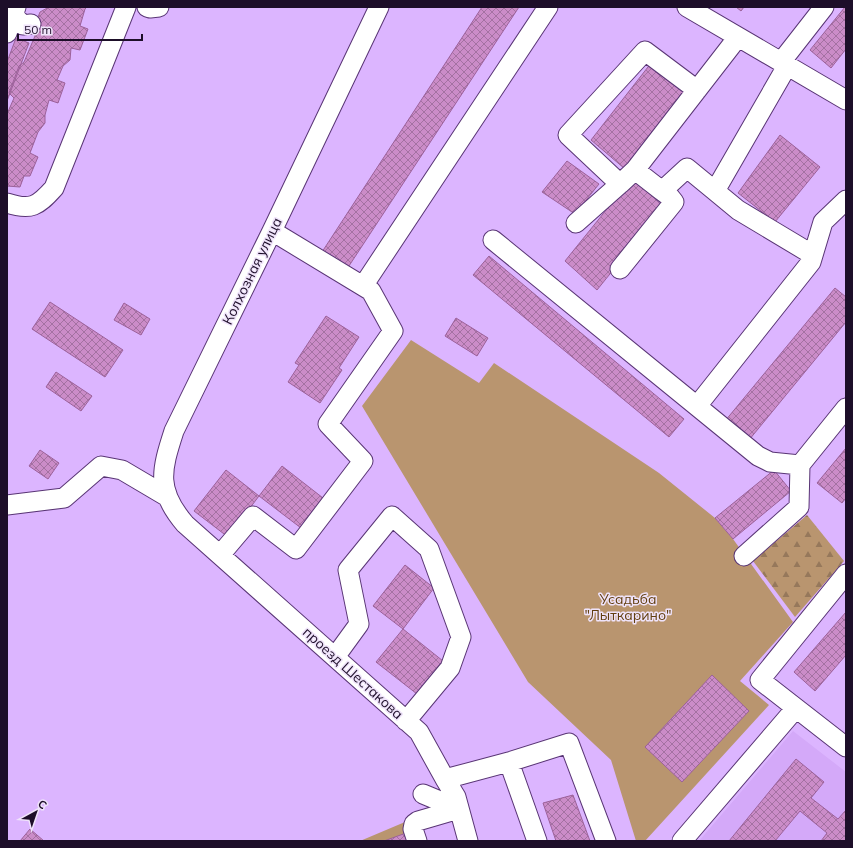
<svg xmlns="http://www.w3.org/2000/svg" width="853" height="848" viewBox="0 0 853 848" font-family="Mulish,sans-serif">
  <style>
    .built { fill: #d4a9f9 }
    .forest { fill: url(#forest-firs) }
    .park { fill: #b9956f }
    .building { fill: url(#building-cross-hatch); stroke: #9c619a }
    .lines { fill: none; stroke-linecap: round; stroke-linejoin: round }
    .minor-casing { stroke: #593575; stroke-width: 21 }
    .minor { stroke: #fff; stroke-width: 19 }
    .labels { text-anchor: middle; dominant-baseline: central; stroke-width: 3; stroke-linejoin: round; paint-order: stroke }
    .street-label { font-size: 14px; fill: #1d0e29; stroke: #efe3fa }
    .park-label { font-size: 14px; fill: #623e0f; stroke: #efe3fa }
  </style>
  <defs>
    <pattern id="forest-firs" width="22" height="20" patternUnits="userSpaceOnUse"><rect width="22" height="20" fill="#b9956f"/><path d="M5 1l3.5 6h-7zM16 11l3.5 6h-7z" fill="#96785b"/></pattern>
    <pattern id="building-cross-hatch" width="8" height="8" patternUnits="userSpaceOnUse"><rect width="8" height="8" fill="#cb8cc8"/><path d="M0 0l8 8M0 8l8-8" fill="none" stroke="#a471a2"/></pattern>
  </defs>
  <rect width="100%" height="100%" fill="#dcb5ff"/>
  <path class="built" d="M7,29L18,32L7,62Z
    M793,731L846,772V841H699Z"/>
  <path class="forest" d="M807,515L844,561L795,617L753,561Z"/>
  <path class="park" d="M411,340L479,383L494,363L659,473L715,518L733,539L793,622L740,681L769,705L645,841H636L611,760L528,682L362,406Z
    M405,822L412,841H360Z"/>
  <path class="building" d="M49,7H87L85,9L80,26L88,29L80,50L71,48L70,60L63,66L57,80L65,83L58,103L49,100L45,115V123L38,132L30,153L38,157L30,176H24L20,187L7,186V114L14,98L9,93L19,66L24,62L35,36L33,30L40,12Z
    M482,7H519L345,272L320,255Z
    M736,7H744L741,11Z
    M845,7H846V49L831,68L810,50Z
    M16,38L29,43L7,101V62Z
    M655,58L691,87L625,169L591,140Z
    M780,135L820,167L775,222L738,193Z
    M567,161L599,184L575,214L542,192Z
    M632,178L664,207L597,290L565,261Z
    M489,256L684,419L669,437L473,275Z
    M835,288L846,297V322L749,440L725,421Z
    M50,302L123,350L105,377L32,329Z
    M124,303L150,319L141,335L114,320Z
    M326,316L359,337L339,368L342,370L320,403L288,382L299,365L295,363Z
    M456,318L488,338L477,356L445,336Z
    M56,372L92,396L81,411L46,387Z
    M846,448V498L842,503L817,483Z
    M40,450L59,463L48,479L29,466Z
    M282,466L323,498L301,528L259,496Z
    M226,470L259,496L228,537L194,511Z
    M774,470L791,491L733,539L715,518Z
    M405,565L434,588L403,629L373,606Z
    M846,612V655L815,691L794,672Z
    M403,629L443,661L417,694L376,662Z
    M712,675L749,711L682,782L645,747Z
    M796,759L824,782L811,798L838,819L846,810V841H821L827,833L800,811L775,841H729Z
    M573,795L590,841H556L543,803Z
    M30,829L44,841H20Z
    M406,833L409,841H384Z"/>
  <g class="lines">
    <defs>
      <path id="minor" d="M16,7L14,13L17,19L23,25L31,24
        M147,7L150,8L159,7
        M379,7L272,231L174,431C161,471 156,490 185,524L419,732L445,779L456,797L468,841
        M687,7L846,100
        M7,33L14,13
        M781,62L824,7
        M787,66L715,191L738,210L813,255
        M635,170L620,184L568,135L645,51L697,90
        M662,191L635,170L738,37
        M7,203C31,211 38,206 54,188L126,7
        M576,223L620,184
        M493,240L758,456L770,462L800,465
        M620,269L674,202L670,197L662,191L687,168L715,191
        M363,286L548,7
        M697,406L811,262L823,222L846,200
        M7,505L64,498L101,466L122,470L166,496
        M220,555L253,516L296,549L363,461L328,424L393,331L371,291L272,231
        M744,556L799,507L800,465L846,408
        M846,574L760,680L846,747
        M335,657L359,624L348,570L392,516L429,549L461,637L450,668L406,721
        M509,762L537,841
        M445,779L509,762L569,743L606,841
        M423,794L459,809
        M417,841L413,829L414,824L418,821L459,809
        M682,841L796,708"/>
    </defs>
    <use href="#minor" class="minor-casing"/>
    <use href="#minor" class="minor"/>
  </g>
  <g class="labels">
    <g class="street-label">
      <text transform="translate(252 271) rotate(-64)">Колхозная улица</text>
      <text transform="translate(353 673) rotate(42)">проезд Шестакова</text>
    </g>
    <g class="park-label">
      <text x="628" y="599">Усадьба<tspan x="628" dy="16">"Лыткарино"</tspan></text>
    </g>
  </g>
  <rect width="853" height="848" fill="none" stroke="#1d0e29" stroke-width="16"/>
  <g transform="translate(36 812) rotate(40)" stroke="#efe3fa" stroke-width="3" paint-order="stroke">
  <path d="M0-3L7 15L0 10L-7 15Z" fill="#1d0e29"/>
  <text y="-6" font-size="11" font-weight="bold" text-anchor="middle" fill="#1d0e29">С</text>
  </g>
  <path d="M18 34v6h124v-6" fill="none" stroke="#1d0e29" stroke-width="2"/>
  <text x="24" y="34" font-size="12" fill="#1d0e29" stroke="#efe3fa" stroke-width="3" paint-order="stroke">50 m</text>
</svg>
